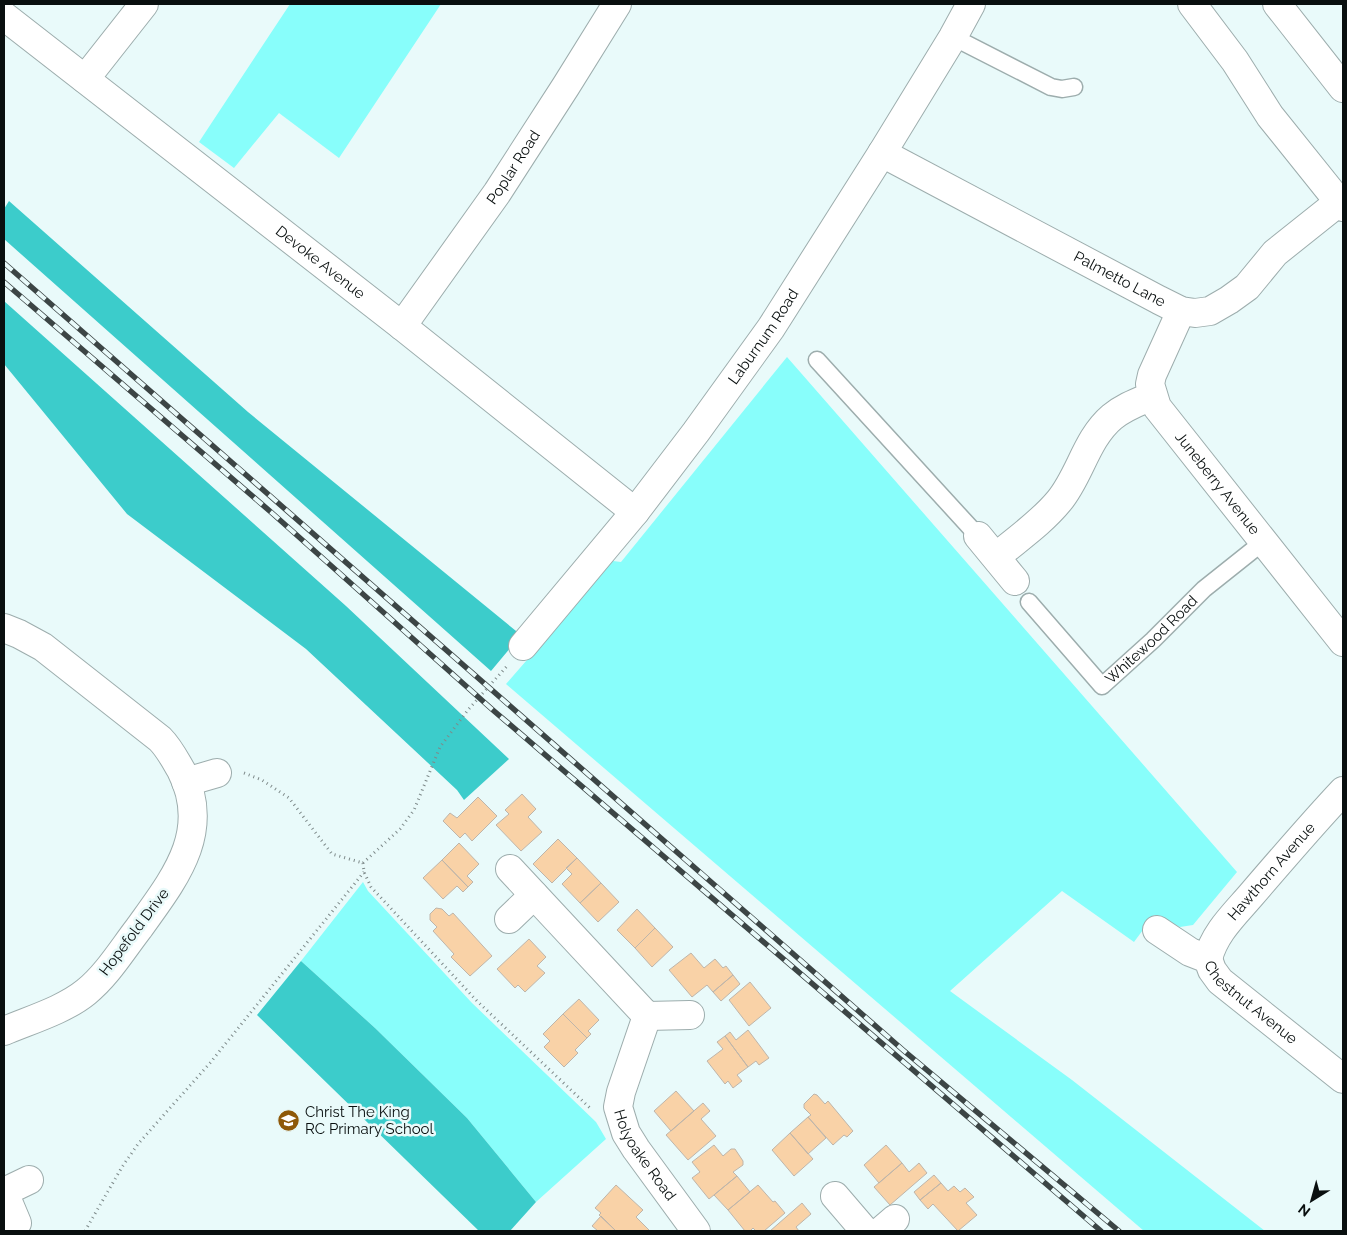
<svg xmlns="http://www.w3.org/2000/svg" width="1347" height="1235" viewBox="0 0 1347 1235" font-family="Raleway,sans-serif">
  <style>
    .green { fill: #88fefb }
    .forest { fill: #3ccccb }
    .building { fill: #f9d2a7; stroke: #beb5aa }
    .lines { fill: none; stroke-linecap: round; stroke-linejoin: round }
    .lane-casing { stroke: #9dadad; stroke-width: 19 }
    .street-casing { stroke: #9dadad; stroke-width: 30 }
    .path { stroke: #7e8a8a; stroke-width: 3; stroke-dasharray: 1 4; stroke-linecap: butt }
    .lane { stroke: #fff; stroke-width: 16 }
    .street { stroke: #fff; stroke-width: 28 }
    .rail-casing { stroke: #3c4545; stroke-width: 5.5 }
    .rail { stroke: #e9fafa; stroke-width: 4; stroke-dasharray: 11; stroke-linecap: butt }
    .labels { text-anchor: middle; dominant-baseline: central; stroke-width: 5; stroke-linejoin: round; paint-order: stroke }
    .street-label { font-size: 15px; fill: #090f0f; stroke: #e9fafa }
    .poi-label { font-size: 15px; fill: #090f0f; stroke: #e9fafa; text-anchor: start }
  </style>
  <rect width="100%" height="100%" fill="#e9fafa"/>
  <path class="green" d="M290,4H441L339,158L279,113L234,168L199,142Z
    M787,357L1237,872L1193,925L1180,927L1154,915L1134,942L1062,891L950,991L1072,1080L1265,1231H1144L506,684L613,561L621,562Z
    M363,882L368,891L472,1003L596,1122L606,1139L536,1202L467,1118L375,1028L301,961Z"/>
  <path class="forest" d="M9,201L248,412L521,635L491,671L4,239V209Z
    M4,301L346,606L509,759L464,800L457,790L306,649L127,514L4,364Z
    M301,961L375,1028L467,1118L536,1202L510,1231H479L257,1015Z"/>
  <path class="building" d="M522,794L536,809L528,817L542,832L521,851L496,825L509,814L505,810Z
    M478,797L497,816L472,841L465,833L460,838L443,821L450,813L457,818Z
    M558,839L577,858L552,883L533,864Z
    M459,843L479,864L467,876L473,882L468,887L442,860Z
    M577,858L601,883L580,903L562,884L572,874L566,868Z
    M442,860L468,887L463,892L457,886L443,899L423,878Z
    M601,883L619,902L598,922L580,903Z
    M436,908L442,909L449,916L453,913L492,956L470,976L451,957L454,954L433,931L437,927L430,920V914Z
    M637,909L655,928L635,948L617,930Z
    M655,928L673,947L652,967L635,948Z
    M529,939L546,957L537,966L545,973L525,992L518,985L515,988L497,969Z
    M691,953L704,968L715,959L723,968L726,966L733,975L713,992L707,985L692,997L669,970Z
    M733,975L740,984L721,1001L713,992Z
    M750,982L771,1008L749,1026L729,1000Z
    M579,999L599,1020L588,1031L591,1034L587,1038L563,1014Z
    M563,1014L587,1038L575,1050L578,1053L564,1067L544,1047L550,1041L543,1034Z
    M748,1030L769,1058L759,1065L756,1061L748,1067L725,1036L730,1032L736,1040Z
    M725,1036L748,1067L737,1075L742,1081L733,1088L728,1081L725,1084L707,1061L723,1049L717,1042Z
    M676,1091L694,1111L671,1131L654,1111Z
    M814,1094L817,1095L825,1104L828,1101L853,1131L847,1137L844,1135L833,1145L808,1117L811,1115L804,1108V1104Z
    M703,1103L710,1111L701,1119L716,1136L688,1160L666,1135Z
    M808,1117L826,1138L808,1154L790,1133Z
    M790,1133L813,1159L794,1176L772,1150Z
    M714,1145L723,1156L731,1149H735L743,1161V1165L733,1172L737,1176L709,1199L692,1178L700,1172L692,1162Z
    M886,1145L902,1163L879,1183L864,1165Z
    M902,1163L909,1172L919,1163L927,1173L890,1205L874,1187Z
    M934,1175L941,1183L920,1200L914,1192Z
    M737,1176L750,1192L728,1210L714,1195Z
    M941,1183L948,1191L954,1186L960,1192L965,1188L974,1197L966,1203L977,1215L958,1231L933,1204L928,1209L920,1200Z
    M616,1185L643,1210L636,1217L650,1231H616L599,1215L601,1213L595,1208Z
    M758,1185L773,1202L775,1201L785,1213L764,1231H756L753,1228L750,1231H745L728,1210Z
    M802,1203L811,1214L796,1227L799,1231H770Z
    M601,1216L616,1231H598L592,1226Z"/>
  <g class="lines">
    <defs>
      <g id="lane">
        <path d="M953,37L1051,87L1062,89L1074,87"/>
        <path d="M817,360L978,536"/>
        <path id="s1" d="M1029,602L1102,686L1153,640L1204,589L1263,542"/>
      </g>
      <g id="street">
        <path d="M1192,4L1235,61L1270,116L1343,207"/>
        <path d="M1277,4L1343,88"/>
        <path id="s2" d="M4,16L402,326L635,512"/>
        <path d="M85,79L144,4"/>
        <path id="s3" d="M882,153L1159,300L1181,311L1195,313L1210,311L1229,300L1247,287L1275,253L1339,202"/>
        <path id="s4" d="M1181,311L1152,375L1150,384L1157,407L1343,642"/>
        <path id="s5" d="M402,326L497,193L566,86L617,4"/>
        <path d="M978,536L1015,581"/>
        <path d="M996,557C1017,539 1041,523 1059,501C1080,476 1086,439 1112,417C1124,407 1138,402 1152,396"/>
        <path d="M4,628L19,634L43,647L160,739C169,748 174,758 181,770C213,832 174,879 139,928C122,950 107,975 86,992C64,1010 30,1020 4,1031"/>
        <path id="s6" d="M523,646L635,512L696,432L771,328L882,153L953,37L971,4"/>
        <path d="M186,782L217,773"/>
        <path d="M510,869L647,1016L690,1015"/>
        <path d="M509,919L534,895"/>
        <path id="s7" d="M1157,930L1190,952L1208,959L1212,970L1220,981L1343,1079"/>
        <path id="s8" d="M1208,959C1214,933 1235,914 1252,894C1282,859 1312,824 1343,791"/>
        <path id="s9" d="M647,1016L621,1092L618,1107L626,1133L636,1149L696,1231"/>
        <path d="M4,1192L17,1223"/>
        <path d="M4,1192L29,1180"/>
        <path d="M835,1196L865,1231"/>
        <path d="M881,1231L895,1219"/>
      </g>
    </defs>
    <use href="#lane" class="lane-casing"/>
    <use href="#street" class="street-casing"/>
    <path class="path" d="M244,773L262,780L289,798L332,854L363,863
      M363,863L364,872L371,887L477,1001L590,1108
      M363,863L400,829L414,810L440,747L468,710L507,666
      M85,1231L122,1167L138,1144L210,1063L364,872"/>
    <use href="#lane" class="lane"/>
    <use href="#street" class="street"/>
    <defs>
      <path id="rail" d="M4,263L903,1050L1119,1231
        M4,282L272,513L494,711L1101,1231"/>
    </defs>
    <use href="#rail" class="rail-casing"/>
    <use href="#rail" class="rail"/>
  </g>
  <defs>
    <symbol id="school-disc" viewBox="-11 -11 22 22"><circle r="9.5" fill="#8e5909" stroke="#e9fafa"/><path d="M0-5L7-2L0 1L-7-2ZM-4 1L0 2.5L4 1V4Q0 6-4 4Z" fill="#fff"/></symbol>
  </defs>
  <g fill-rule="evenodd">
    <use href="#school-disc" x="276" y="1108" width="25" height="25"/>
  </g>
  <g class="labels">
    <g class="street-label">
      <text stroke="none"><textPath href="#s5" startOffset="194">Poplar Road</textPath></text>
      <text stroke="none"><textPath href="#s2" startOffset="401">Devoke Avenue</textPath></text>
      <text stroke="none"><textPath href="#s3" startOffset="269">Palmetto Lane</textPath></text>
      <text stroke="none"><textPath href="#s6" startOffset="392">Laburnum Road</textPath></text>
      <text stroke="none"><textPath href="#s4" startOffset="201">Juneberry Avenue</textPath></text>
      <text stroke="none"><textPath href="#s1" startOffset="179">Whitewood Road</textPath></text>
      <text stroke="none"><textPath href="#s8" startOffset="109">Hawthorn Avenue</textPath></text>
      <text transform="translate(134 932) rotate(-53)">Hopefold Drive</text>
      <text stroke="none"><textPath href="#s7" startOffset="121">Chestnut Avenue</textPath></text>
      <text stroke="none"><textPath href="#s9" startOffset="151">Holyoake Road</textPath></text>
    </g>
    <g class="poi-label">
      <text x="305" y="1112">Christ The King<tspan x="305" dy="17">RC Primary School</tspan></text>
    </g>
  </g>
  <rect width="1347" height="1235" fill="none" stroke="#090f0f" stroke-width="10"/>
  <g transform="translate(1312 1200) rotate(217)" stroke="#e9fafa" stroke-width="4" paint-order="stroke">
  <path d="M0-4L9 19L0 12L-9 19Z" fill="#090f0f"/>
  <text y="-8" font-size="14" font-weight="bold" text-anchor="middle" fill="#090f0f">N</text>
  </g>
</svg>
